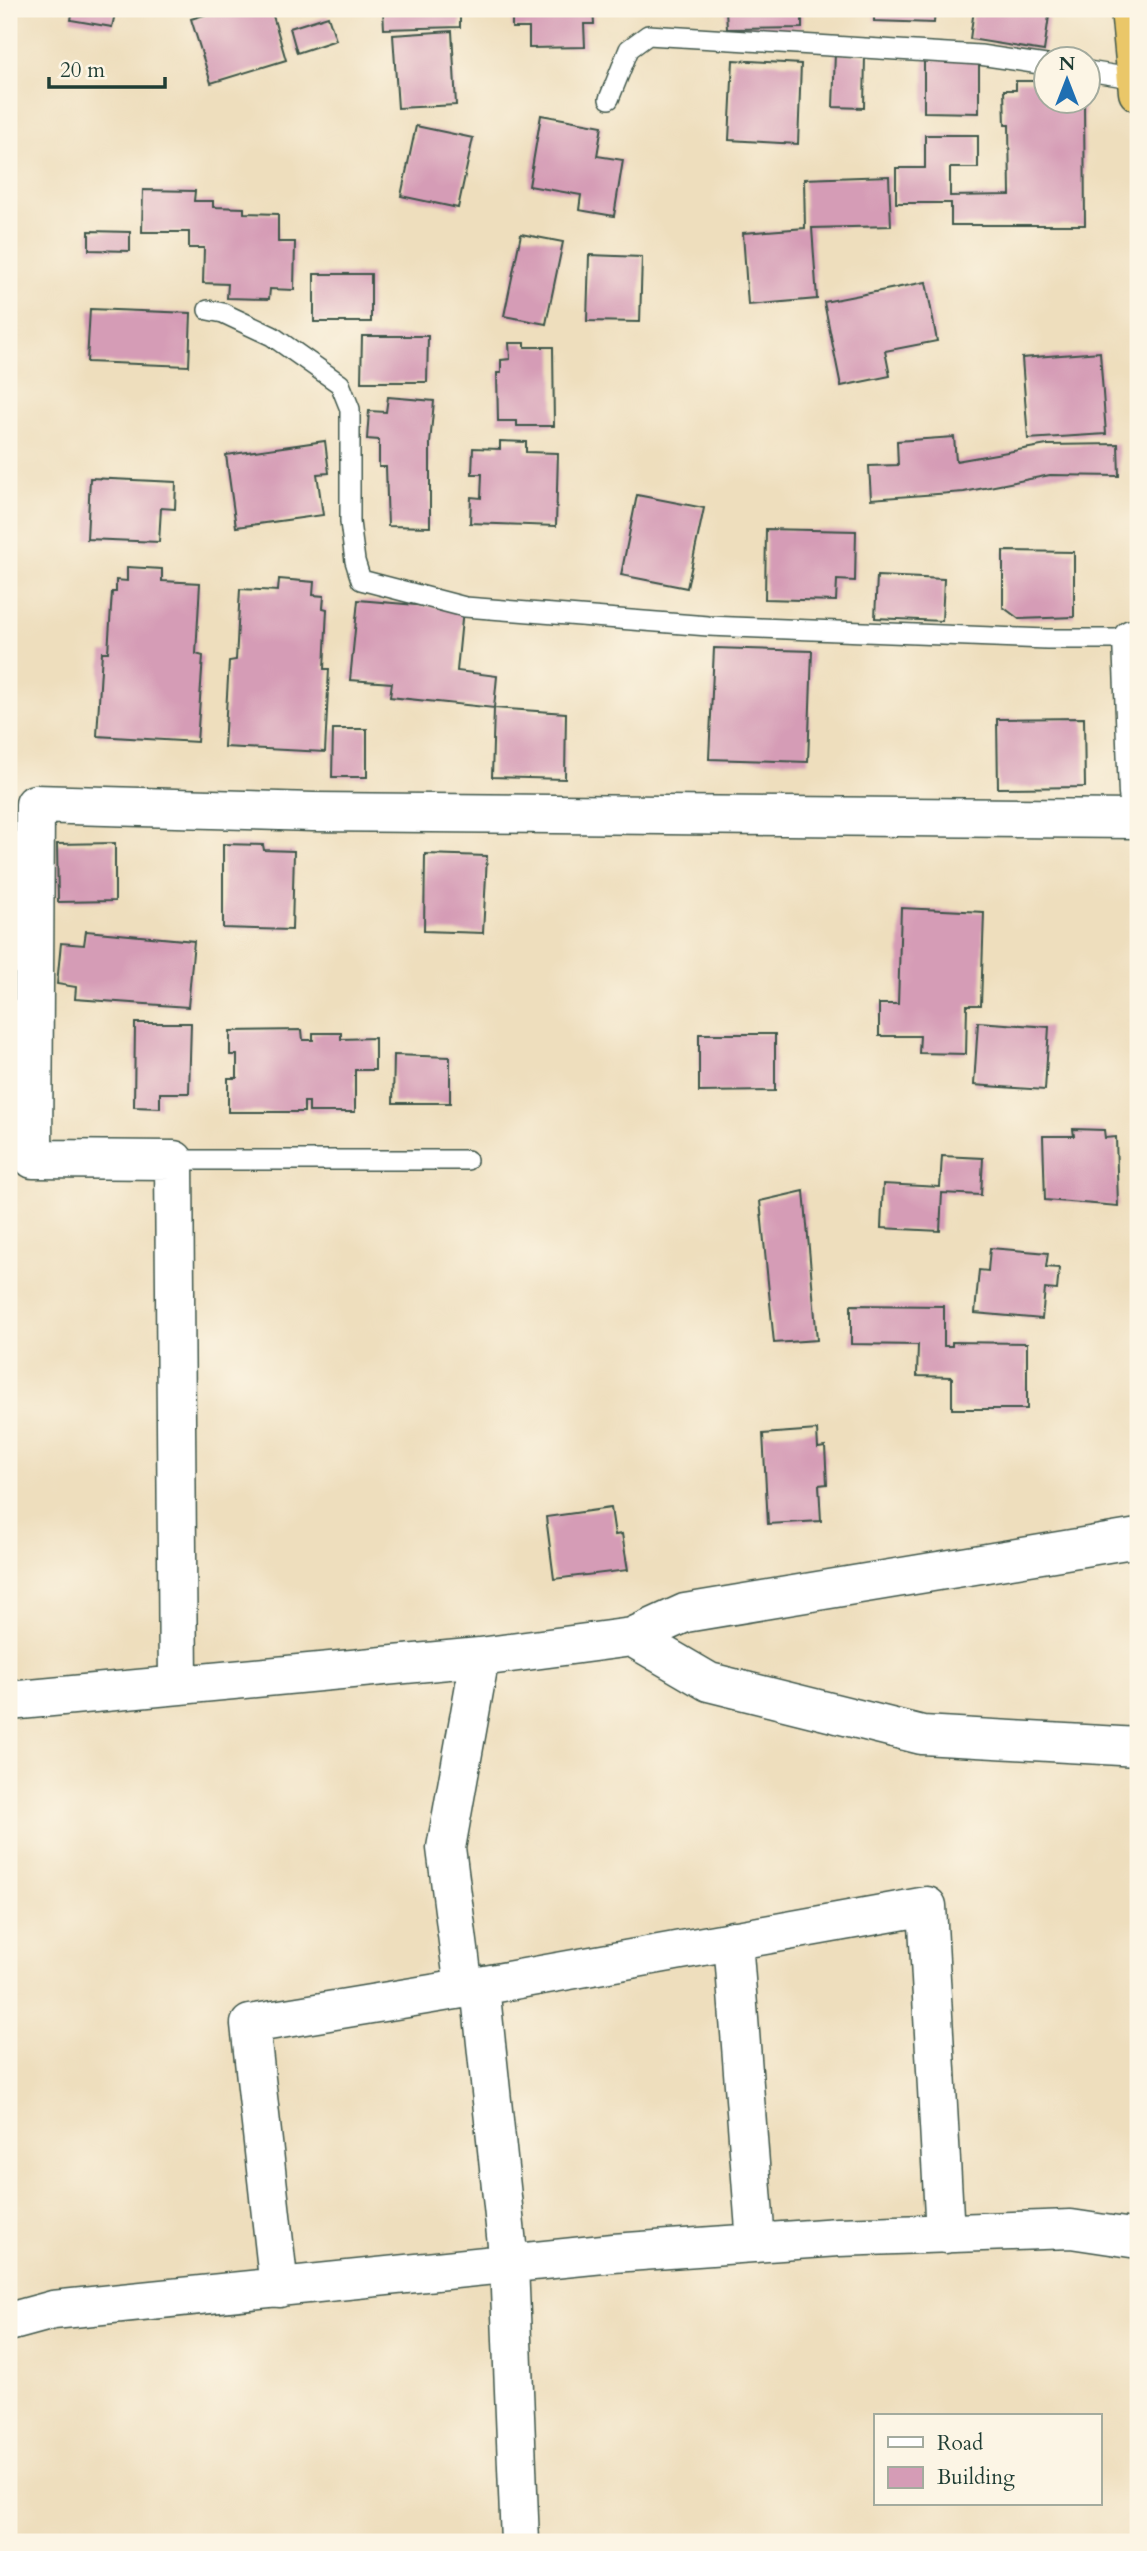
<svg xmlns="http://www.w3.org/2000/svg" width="1147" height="2551" viewBox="0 0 1147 2551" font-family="Cardo,serif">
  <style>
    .building { fill: #d59cb6 }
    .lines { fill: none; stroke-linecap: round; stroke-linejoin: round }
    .lane-casing { stroke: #3e5549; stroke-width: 22 }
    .street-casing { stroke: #3e5549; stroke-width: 41 }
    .highway-casing { stroke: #3e5549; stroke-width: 41 }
    .lane { stroke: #fff; stroke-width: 19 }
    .street { stroke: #fff; stroke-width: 38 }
    .highway { stroke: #eac769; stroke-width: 38 }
  </style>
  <rect width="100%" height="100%" fill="#fcf5e5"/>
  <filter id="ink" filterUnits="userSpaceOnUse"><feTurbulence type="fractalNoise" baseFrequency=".0143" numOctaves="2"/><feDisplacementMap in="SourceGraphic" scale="14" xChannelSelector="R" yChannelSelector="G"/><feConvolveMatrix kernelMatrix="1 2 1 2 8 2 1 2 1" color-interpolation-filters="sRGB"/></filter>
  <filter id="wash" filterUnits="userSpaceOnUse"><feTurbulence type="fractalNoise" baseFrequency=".00686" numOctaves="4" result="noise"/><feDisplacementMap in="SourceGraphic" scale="28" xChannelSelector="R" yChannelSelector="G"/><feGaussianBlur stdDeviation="1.57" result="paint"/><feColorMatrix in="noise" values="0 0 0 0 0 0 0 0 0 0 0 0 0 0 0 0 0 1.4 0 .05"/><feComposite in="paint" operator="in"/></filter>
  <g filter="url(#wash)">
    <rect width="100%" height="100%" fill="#eedebd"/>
    <g id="blocks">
      <path class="building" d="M73,9H116L112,27L71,20Z
        M224,9H271L286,60L211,83L191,19Z
        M383,9H460V27L384,29Z
        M512,9H593L594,24H584L585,47L529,48V28H512Z
        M726,9H802V28L727,29Z
        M855,9H935L934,23L874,21V14L855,13Z
        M974,9H1050L1044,51L970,39Z
        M328,16L336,40L297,53L290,28Z
        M452,31L456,105L398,108L393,35Z
        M835,53L865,55L864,108L833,107Z
        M924,59L979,60V113L924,112Z
        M733,60L801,64L798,144L729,140Z
        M1016,81H1046V102H1084L1085,225H951V203H896V168H925V135H978V168H950V196L1010,195L1009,125H1005L1004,90H1016Z
        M541,115L602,126L597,156L623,160L614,216L579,210L581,195L529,186Z
        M416,126L473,138L458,208L401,196Z
        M889,176L891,226L812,228L817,299L748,305L743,233L805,228L804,179Z
        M143,190L195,191L194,201H213V207L244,208V213L278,214V242H295L294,290L270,289L269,299L227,298L228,284L203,283L204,248H189V232H142Z
        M89,231L130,232V251L89,250Z
        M521,234L563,242L546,324L504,316Z
        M589,255L642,257L640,322L587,321Z
        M314,274H371V322H314Z
        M926,282L937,341L885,351L890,376L841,386L824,302Z
        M90,309L191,313L189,366L87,362Z
        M362,336H428L427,382H361Z
        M509,343H525V347H553L554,426H517V421H498L497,373H501V360L510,359Z
        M1100,352L1106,434L1028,439L1022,358Z
        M388,397L434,401L430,444V527L388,526L386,467H379V440L367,439L369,411L386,412Z
        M954,437L956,461L1047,445L1118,444L1119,476L1050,475L964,492L871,499L869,466L898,465L897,441Z
        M325,441L329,473L317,474L323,515L236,527L226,455Z
        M500,441L526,442V452L558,453L556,526L470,523L471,497L481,498L482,474H472L473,448L500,449Z
        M90,478L176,482L175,509L161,508L159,542L87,539Z
        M637,495L704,508L687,588L621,575Z
        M766,529L856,531L855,581L837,580L836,601L765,599Z
        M1003,551L1074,552V617L1019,619L1003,607Z
        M127,567L162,569V581L200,583L196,654L203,656L197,742L97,736L102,652H108L112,592H116V580L127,581Z
        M877,576L944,579L942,621L875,618Z
        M279,579L314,582L313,595L324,596L323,608L327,609L324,669H329L325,752L224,747L229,661L236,660L240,589L278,591Z
        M358,600L463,609L457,671L497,676L494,708L390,697L392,683L350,680Z
        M714,648L812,651L808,762L709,759Z
        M494,708L566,713L565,779L492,777Z
        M1084,718L1085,787L998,788L997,719Z
        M333,729H367V777H332Z
        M115,843V901L58,902L57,844Z
        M223,844L263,845L264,850L294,851L292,930L223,928Z
        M425,854L487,856L483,933L424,931Z
        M901,908L984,912L981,1005H967L966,1054L919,1053L920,1036H879V1004H898Z
        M86,931L194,941L188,1007L75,999L76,987L57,984L61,943L84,945Z
        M978,1022L1049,1027L1045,1090L974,1085Z
        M135,1023H191L189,1093H160V1108L134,1107Z
        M302,1030L303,1040H313V1033H341V1039L375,1038V1070H355V1112H309V1102H304V1112H228V1078H237V1055H230V1031Z
        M699,1034H775V1091L699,1092Z
        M394,1055L450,1057V1103H393Z
        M1073,1129L1104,1130L1105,1138L1116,1137L1118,1206L1045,1200L1043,1136H1074Z
        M942,1156L983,1158L981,1195L942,1193L940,1231L881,1228L883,1184L940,1187Z
        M804,1191L817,1340L774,1343L760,1201Z
        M990,1248L1048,1253L1046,1267L1059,1268L1057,1290L1045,1289L1042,1319L975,1313L979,1270L988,1271Z
        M851,1305L944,1306V1346H952V1342L1027,1343V1409H952V1377L917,1376L918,1345L851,1344Z
        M817,1430L818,1448L825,1447L827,1484L819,1485L821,1521L768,1524L763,1434Z
        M611,1508L615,1535L622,1534L628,1570L554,1579L546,1517Z"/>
    </g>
  </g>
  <g filter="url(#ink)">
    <use href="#blocks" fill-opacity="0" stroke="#3e5549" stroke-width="2"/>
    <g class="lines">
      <defs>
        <path id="lane" d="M1088,71L1137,79
          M609,99L629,49L648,35L980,55L1046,65
          M208,310L223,313L272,336L340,384L350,409V522L355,561L361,580L465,607L708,626L1047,639H1132
          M174,1160H467"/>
        <path id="street" d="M1138,639H1132L1138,794
          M632,1637L685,1613L1138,1538
          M178,1685L174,1160L33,1159L35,804L313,812L1138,819
          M9,1701L480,1657L632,1637L709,1682L922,1735L1138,1747
          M733,1940L756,2243
          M464,1989L446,1848L480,1657
          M279,2288L250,2024L480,1986
          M9,2322L53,2310L613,2253L838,2237L1071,2229L1138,2239
          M520,2542L509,2264L480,1986L927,1906L945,2234"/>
        <path id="highway" d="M1130,9L1138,92"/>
      </defs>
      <use href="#lane" class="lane-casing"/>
      <use href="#street" class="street-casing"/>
      <use href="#highway" class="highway-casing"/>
      <use href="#lane" class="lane"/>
      <use href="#street" class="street"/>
      <use href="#highway" class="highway"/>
    </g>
  </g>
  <rect width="1147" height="2551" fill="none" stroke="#fcf5e5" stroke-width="35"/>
  <rect x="874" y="2414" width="228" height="91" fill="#fcf5e5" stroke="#a4ab9e" stroke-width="2"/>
  <rect x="888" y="2437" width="35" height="10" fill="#ffffff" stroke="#a4ab9e" stroke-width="2"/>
  <text x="937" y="2450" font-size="21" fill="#1f3d34">Road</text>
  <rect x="888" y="2467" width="35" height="21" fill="#d59cb6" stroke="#a4ab9e" stroke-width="2"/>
  <text x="937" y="2484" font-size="21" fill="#1f3d34">Building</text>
  <g transform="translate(1067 80)"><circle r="33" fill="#fcf5e5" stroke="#a4ab9e" stroke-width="2"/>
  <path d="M0-5L12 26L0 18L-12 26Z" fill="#1f6fb2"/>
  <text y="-10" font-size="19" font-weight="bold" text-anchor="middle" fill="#1f3d34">N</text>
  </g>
  <path d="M49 77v10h116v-10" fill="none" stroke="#1f3d34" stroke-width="3.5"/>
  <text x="60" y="77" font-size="21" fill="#1f3d34" stroke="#fcf5e5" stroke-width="5" paint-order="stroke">20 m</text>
</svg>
